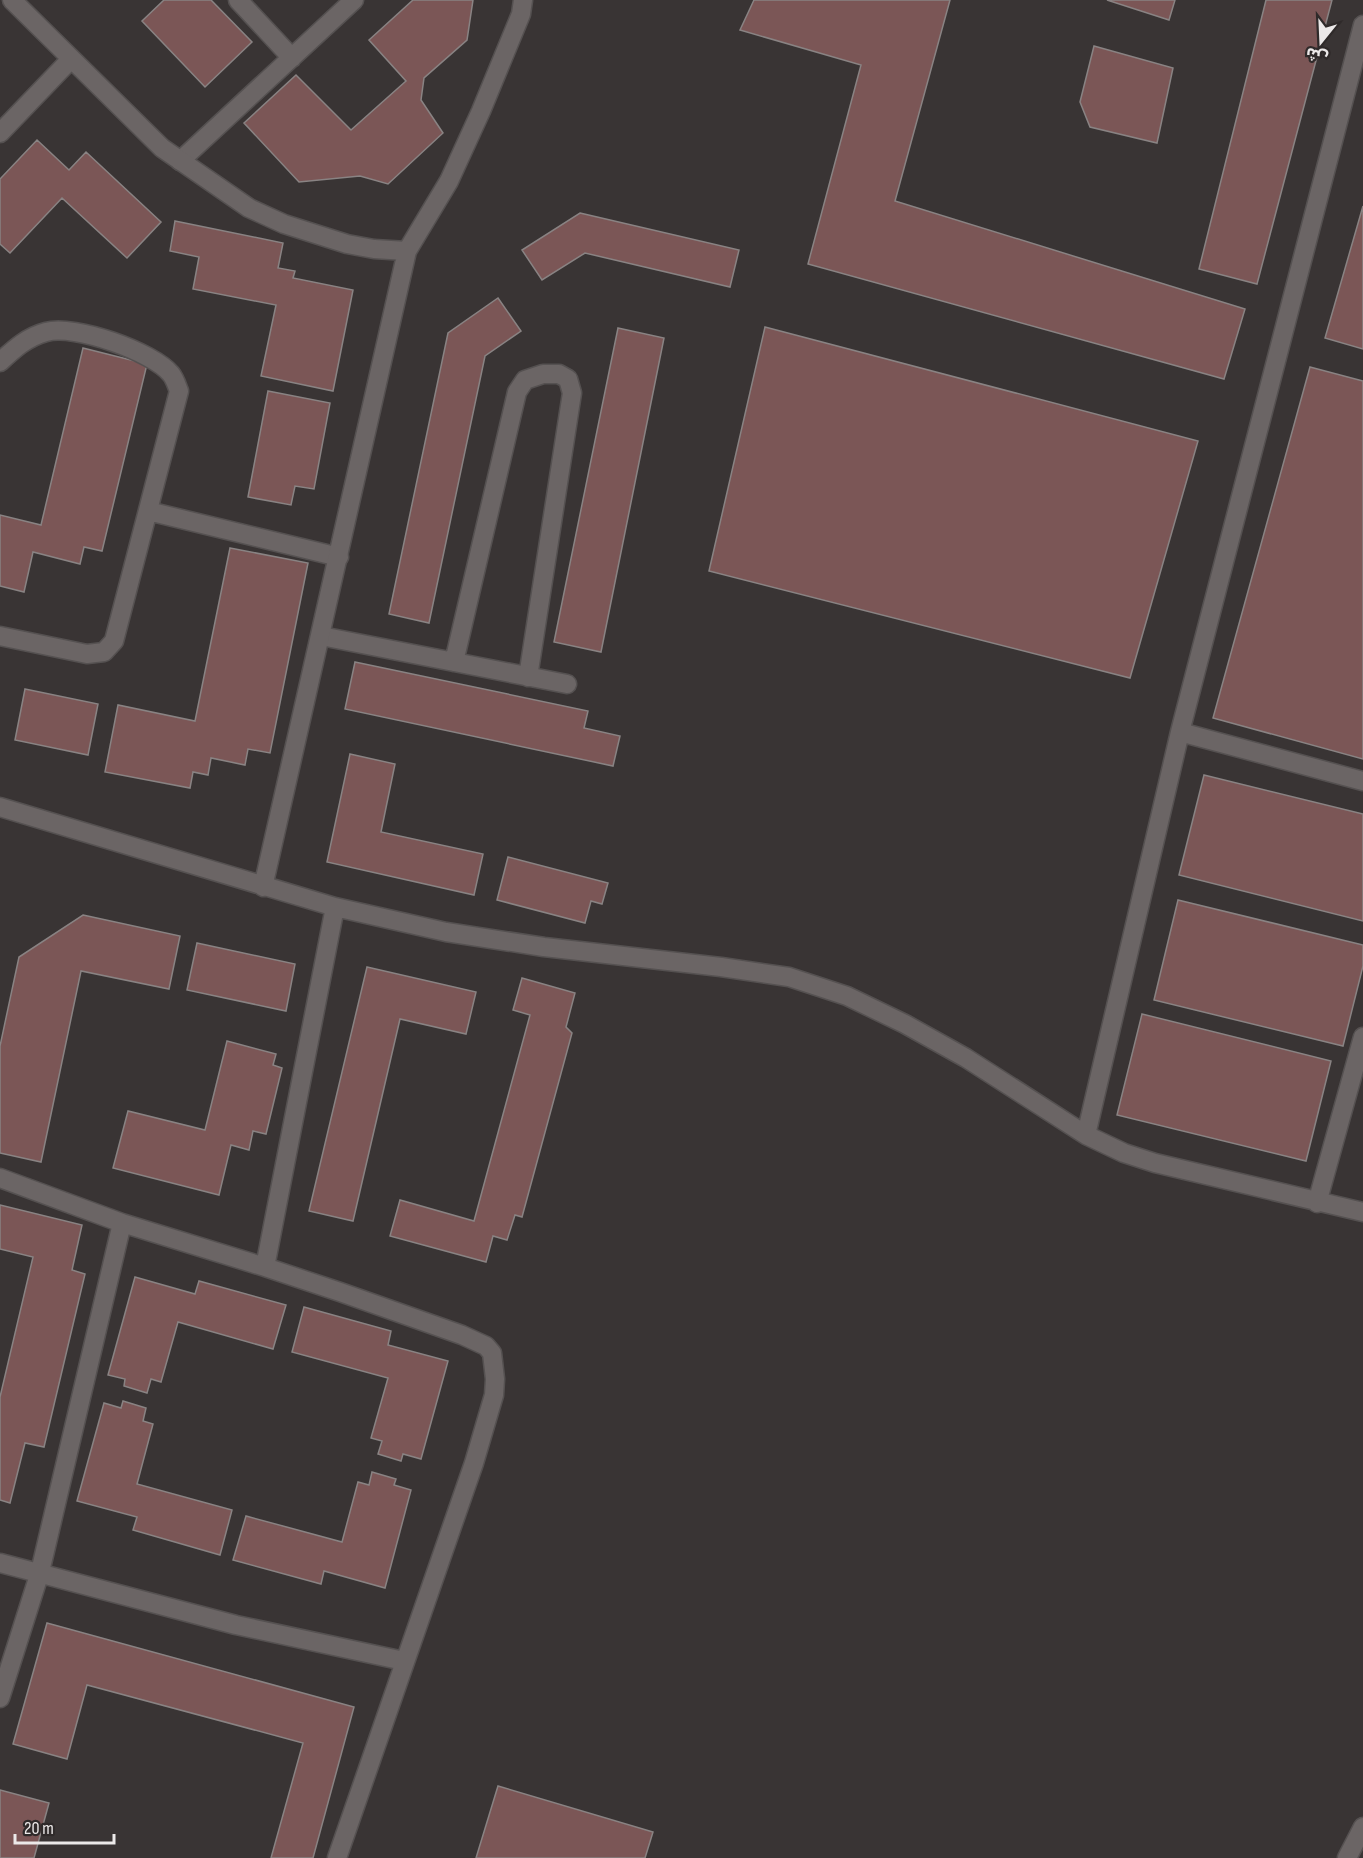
<svg xmlns="http://www.w3.org/2000/svg" width="1363" height="1858" viewBox="0 0 1363 1858" font-family="'Sofia Sans Condensed','Noto Sans Arabic',sans-serif">
  <style>
    .building { fill: #7b5656; stroke: #898383; stroke-width: 1.5 }
    .lines { fill: none; stroke-linecap: round; stroke-linejoin: round }
    .lane-casing { stroke: #555151; stroke-width: 21 }
    .street-casing { stroke: #555151; stroke-width: 21 }
    .lane { stroke: #6b6565; stroke-width: 18 }
    .street { stroke: #6b6565; stroke-width: 18 }
  </style>
  <rect width="100%" height="100%" fill="#393434"/>
  <path class="building" d="M164,0H211L252,42L205,87L142,21Z
    M413,0H473L467,40L424,78L421,100L443,133L388,184L360,176L299,182L244,123L296,75L351,130L406,81L369,40Z
    M754,0H950L895,201L1245,309L1224,379L808,264L861,65L740,30Z
    M1107,0H1175L1169,20Z
    M1266,0H1332L1257,284L1199,269Z
    M1094,46L1173,68L1157,143L1090,127L1080,102Z
    M37,140L69,170L86,152L161,222L127,258L62,198L10,253L0,244V179Z
    M1363,206V349L1325,338Z
    M580,213L739,250L730,287L585,253L542,280L522,250Z
    M175,221L283,243L278,268L295,271L293,278L353,290L333,391L261,376L276,305L193,289L199,257L170,251Z
    M498,298L521,331L485,356L429,623L389,614L448,333Z
    M765,327L1198,441L1130,678L709,571Z
    M618,328L664,338L601,652L554,642Z
    M83,348L147,364L102,551L84,547L80,564L33,552L24,592L0,586V515L41,525Z
    M1310,367L1363,381V759L1213,718Z
    M268,391L330,403L314,489L295,486L291,505L248,497Z
    M230,548L308,563L270,753L248,749L245,765L211,758L208,775L193,772L190,788L105,772L118,705L195,721Z
    M355,662L588,711L584,728L620,736L613,766L345,709Z
    M25,689L98,704L88,755L15,740Z
    M350,754L395,764L381,832L483,854L474,895L327,862Z
    M1204,775L1363,814V921L1179,875Z
    M508,857L608,883L602,904L591,901L585,923L497,900Z
    M1178,900L1363,945V966L1343,1046L1154,1000Z
    M83,915L180,936L169,989L81,971L41,1162L0,1153V1046L19,957Z
    M197,943L295,964L286,1011L187,990Z
    M367,967L476,992L466,1034L400,1019L353,1221L309,1211Z
    M522,978L575,993L566,1027L572,1033L522,1217L515,1215L507,1240L493,1236L486,1262L390,1236L400,1200L474,1221L530,1015L513,1010Z
    M1142,1014L1331,1061L1306,1161L1117,1115Z
    M227,1041L276,1054L273,1065L282,1068L266,1134L253,1131L249,1150L231,1145L219,1195L113,1168L128,1111L205,1130Z
    M0,1205L82,1225L72,1270L85,1274L44,1447L25,1443L10,1503L0,1500V1397L33,1257L0,1249Z
    M135,1277L195,1294L199,1281L286,1305L273,1349L178,1322L161,1382L151,1379L147,1393L124,1386L125,1379L108,1375Z
    M304,1307L391,1331L388,1345L448,1361L421,1459L403,1454L401,1461L378,1454L382,1441L371,1438L388,1378L292,1352Z
    M123,1401L146,1408L143,1421L153,1424L137,1484L232,1510L220,1555L133,1530L137,1517L77,1501L104,1403L121,1408Z
    M372,1472L396,1479L394,1485L411,1490L385,1588L324,1571L321,1584L233,1560L246,1516L342,1542L358,1482L369,1485Z
    M47,1623L354,1707L313,1858H271L303,1743L87,1685L67,1759L13,1744Z
    M498,1786L653,1832L645,1858H476Z
    M0,1790L49,1803L34,1858H0Z"/>
  <g class="lines">
    <defs>
      <path id="lane" d="M238,0L292,58
        M180,161L354,0
        M0,362C14,349 27,337 46,332C75,324 153,352 171,374C175,379 177,386 179,391L114,641L104,652L87,654L0,636
        M148,511L339,557
        M321,636L567,684
        M454,662L517,392L525,380L543,374H559L568,379L572,393L528,677"/>
      <path id="street" d="M12,0L162,148L249,208L284,224L347,244L374,249L407,251
        M1363,25L1180,732L1086,1135L1124,1153L1155,1163L1363,1212
        M0,133L71,59
        M1180,732L1363,781
        M0,807L335,907L265,1267
        M263,887L407,251L449,181L481,111L521,14L523,0
        M335,907L446,932L544,947L721,967L789,977L847,996L905,1024L966,1058L1086,1135
        M0,1178L122,1223L40,1572L0,1698
        M1317,1203L1363,1037
        M122,1223L265,1267L340,1292L462,1335L486,1346L492,1353L495,1379L494,1395L474,1463L337,1858
        M0,1563L236,1625L404,1661
        M1347,1858L1363,1827"/>
    </defs>
    <use href="#lane" class="lane-casing"/>
    <use href="#street" class="street-casing"/>
    <use href="#lane" class="lane"/>
    <use href="#street" class="street"/>
  </g>
  <g transform="translate(1321 42) rotate(198)" stroke="#2f2a2a" stroke-width="4.5" paint-order="stroke">
  <path d="M0-4.5L10 22L0 15L-10 22Z" fill="#ece9e9"/>
  <text y="-9" font-size="16" font-weight="bold" text-anchor="middle" fill="#ece9e9">ش</text>
  </g>
  <path d="M15 1834v9h99v-9" fill="none" stroke="#ece9e9" stroke-width="3"/>
  <text x="24" y="1834" font-size="18" fill="#ece9e9" stroke="#2f2a2a" stroke-width="4.5" paint-order="stroke">20 m</text>
</svg>
